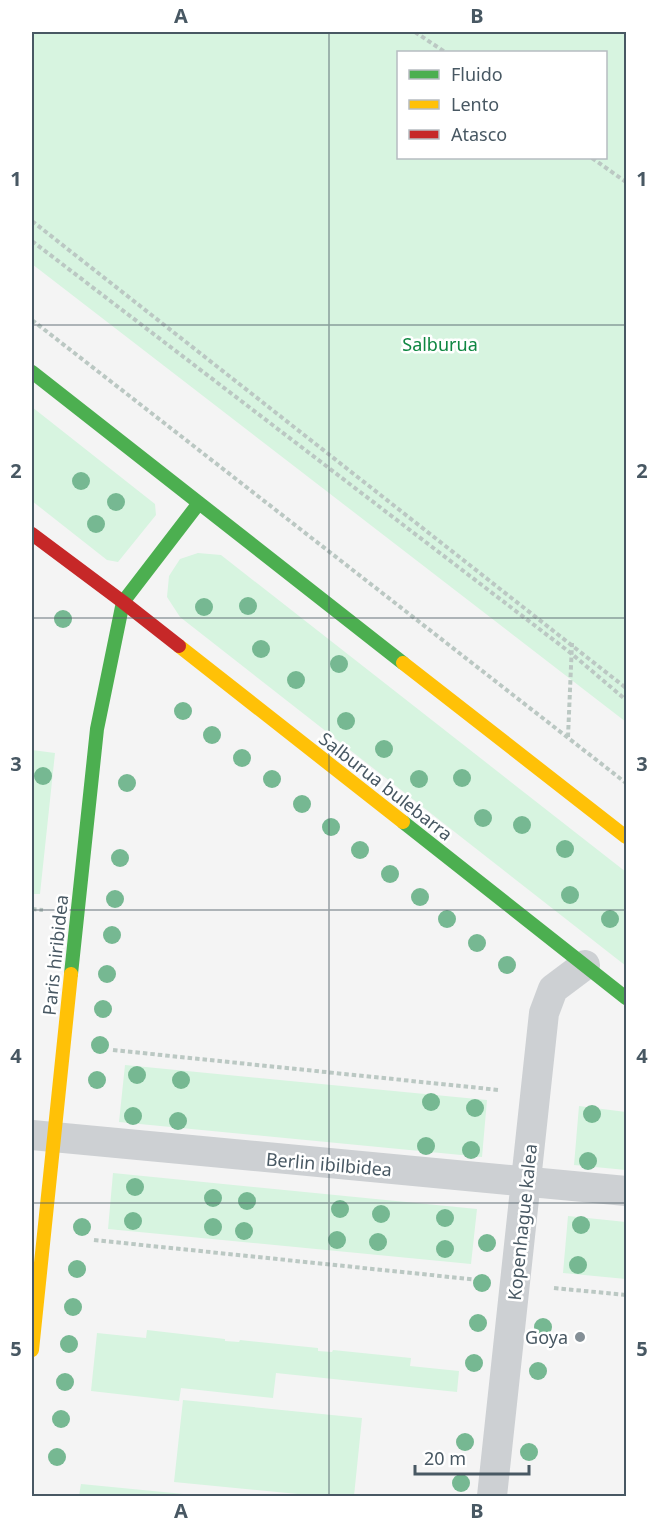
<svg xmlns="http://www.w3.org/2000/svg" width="658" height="1528" viewBox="0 0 658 1528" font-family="'Noto Sans',sans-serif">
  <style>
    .green { fill: #d7f4e0; fill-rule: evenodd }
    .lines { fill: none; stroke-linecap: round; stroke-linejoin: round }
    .path { stroke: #bbc8c3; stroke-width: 4; stroke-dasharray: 4.5 3; stroke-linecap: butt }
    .street { stroke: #cdd0d3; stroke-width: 30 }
    .fast { stroke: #4caf50; stroke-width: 14 }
    .slow { stroke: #ffc107; stroke-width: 14 }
    .jam { stroke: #c62828; stroke-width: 14 }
    .tree { fill: #76b892 }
    .grid { fill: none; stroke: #485863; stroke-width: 1.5; stroke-opacity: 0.55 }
    .poi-dot { fill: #848f96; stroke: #fff; stroke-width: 2 }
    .labels { text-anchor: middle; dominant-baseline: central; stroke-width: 5; stroke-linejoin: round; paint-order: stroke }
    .park-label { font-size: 18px; fill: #0f8742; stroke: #fff }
    .street-label { font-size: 18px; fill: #485863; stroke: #fff }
    .poi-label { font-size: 18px; fill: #485863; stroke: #fff; text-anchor: end }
    .neatline { fill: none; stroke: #485863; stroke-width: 2 }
    .grid-label { font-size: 20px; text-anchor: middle; font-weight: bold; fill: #485863 }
  </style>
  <rect width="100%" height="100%" fill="#f4f4f4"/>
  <path class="green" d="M32,32H626V722L32,264ZM606,52V158H398V52Z
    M32,407L155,504L156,515L118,562L107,560L32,501Z
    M198,553L221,555L626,872V966L180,617L167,597L169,576L180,559Z
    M32,750L55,753L40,894H32Z
    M125,1065L487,1100L482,1157L119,1122Z
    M579,1106L626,1112V1170L574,1165Z
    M113,1173L477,1209L471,1264L108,1229Z
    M568,1216L626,1222V1279L563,1273Z
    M147,1330L225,1339V1341L239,1342L240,1340L318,1348V1351L332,1352L333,1350L411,1358L410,1366L459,1371L457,1392L276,1373L273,1398L181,1388L179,1401L91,1391L97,1333L146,1338Z
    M183,1400L362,1418L354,1496H318L174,1482Z
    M81,1484L204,1496H79Z"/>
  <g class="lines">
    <path class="path" d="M415,32L445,52
      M592,158L626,182
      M32,221L626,688
      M32,241L572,654L626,700
      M32,320L626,783
      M568,737L572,643
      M32,909L43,910
      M113,1050L499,1090
      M94,1240L479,1280
      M554,1288L626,1295"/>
    <path class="street" d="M32,1135L626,1191
      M492,1496L544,1013L553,989L585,965"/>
    <path class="fast" d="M32,372L403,663
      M403,822L626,998
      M71,974L97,729L123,602L199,503"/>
    <path class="slow" d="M179,646L403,822
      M403,663L626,837
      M32,1350L71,974"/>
    <path class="jam" d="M32,534L123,602L179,646"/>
  </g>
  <g class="tree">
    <circle cx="81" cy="481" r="9"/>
    <circle cx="116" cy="502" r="9"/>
    <circle cx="96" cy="524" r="9"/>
    <circle cx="248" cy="606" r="9"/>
    <circle cx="204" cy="607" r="9"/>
    <circle cx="63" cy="619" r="9"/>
    <circle cx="261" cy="649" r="9"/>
    <circle cx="339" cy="664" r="9"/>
    <circle cx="296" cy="680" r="9"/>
    <circle cx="183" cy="711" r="9"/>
    <circle cx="346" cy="721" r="9"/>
    <circle cx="212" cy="735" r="9"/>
    <circle cx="384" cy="749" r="9"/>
    <circle cx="242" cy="758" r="9"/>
    <circle cx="43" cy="776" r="9"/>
    <circle cx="462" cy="778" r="9"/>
    <circle cx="272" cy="779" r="9"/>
    <circle cx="419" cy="779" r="9"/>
    <circle cx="127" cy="783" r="9"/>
    <circle cx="302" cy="804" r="9"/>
    <circle cx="483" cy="818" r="9"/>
    <circle cx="522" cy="825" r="9"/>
    <circle cx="331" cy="827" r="9"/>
    <circle cx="565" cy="849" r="9"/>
    <circle cx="360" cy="850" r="9"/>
    <circle cx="120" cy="858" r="9"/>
    <circle cx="390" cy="874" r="9"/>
    <circle cx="570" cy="895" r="9"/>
    <circle cx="420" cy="897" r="9"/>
    <circle cx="115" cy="899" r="9"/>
    <circle cx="447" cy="919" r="9"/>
    <circle cx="610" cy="919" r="9"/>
    <circle cx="112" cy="935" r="9"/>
    <circle cx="477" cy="943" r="9"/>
    <circle cx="507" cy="965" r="9"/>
    <circle cx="107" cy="974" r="9"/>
    <circle cx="103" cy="1009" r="9"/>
    <circle cx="100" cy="1045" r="9"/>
    <circle cx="137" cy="1075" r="9"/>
    <circle cx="97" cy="1080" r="9"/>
    <circle cx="181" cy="1080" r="9"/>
    <circle cx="431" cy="1102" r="9"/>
    <circle cx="475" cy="1108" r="9"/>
    <circle cx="592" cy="1114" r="9"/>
    <circle cx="133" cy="1116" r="9"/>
    <circle cx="178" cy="1121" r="9"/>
    <circle cx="426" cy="1146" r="9"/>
    <circle cx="471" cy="1150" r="9"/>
    <circle cx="588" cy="1161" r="9"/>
    <circle cx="135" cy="1187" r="9"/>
    <circle cx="213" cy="1198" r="9"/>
    <circle cx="247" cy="1201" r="9"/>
    <circle cx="340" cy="1209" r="9"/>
    <circle cx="381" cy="1214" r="9"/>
    <circle cx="445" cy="1218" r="9"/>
    <circle cx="133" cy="1221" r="9"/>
    <circle cx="581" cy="1225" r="9"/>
    <circle cx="82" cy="1227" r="9"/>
    <circle cx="213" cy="1227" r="9"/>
    <circle cx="244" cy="1231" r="9"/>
    <circle cx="337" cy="1240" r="9"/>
    <circle cx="378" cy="1242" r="9"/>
    <circle cx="487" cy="1243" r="9"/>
    <circle cx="445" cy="1249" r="9"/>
    <circle cx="578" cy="1265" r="9"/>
    <circle cx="77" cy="1269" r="9"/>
    <circle cx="482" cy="1283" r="9"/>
    <circle cx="73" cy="1307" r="9"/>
    <circle cx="478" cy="1323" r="9"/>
    <circle cx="543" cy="1327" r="9"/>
    <circle cx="69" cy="1344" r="9"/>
    <circle cx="474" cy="1363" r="9"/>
    <circle cx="538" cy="1371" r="9"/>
    <circle cx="65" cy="1382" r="9"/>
    <circle cx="61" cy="1419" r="9"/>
    <circle cx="465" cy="1442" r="9"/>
    <circle cx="529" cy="1452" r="9"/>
    <circle cx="57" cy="1457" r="9"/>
    <circle cx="461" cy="1483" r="9"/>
  </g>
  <path class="grid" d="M329,32V1496M32,325H626M32,618H626M32,910H626M32,1203H626"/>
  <circle class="poi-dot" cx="580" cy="1337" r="6"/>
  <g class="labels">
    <g class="park-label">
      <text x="440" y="344">Salburua</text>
    </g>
    <g class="street-label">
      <text transform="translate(386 786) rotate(38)">Salburua bulebarra</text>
      <text transform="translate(55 955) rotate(-84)">Paris hiribidea</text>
      <text transform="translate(329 1164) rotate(5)">Berlin ibilbidea</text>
      <text transform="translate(522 1222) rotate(-84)">Kopenhague kalea</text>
    </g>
    <g class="poi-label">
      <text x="568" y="1337">Goya</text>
    </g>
  </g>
  <rect width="658" height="1528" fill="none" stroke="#ffffff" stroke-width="66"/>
  <rect x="397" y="51" width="210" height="108" fill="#ffffff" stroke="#b6bcc1" stroke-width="1.5"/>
  <rect x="409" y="70" width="30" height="9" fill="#4caf50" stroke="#b6bcc1" stroke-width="1.5"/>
  <text x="451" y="81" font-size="18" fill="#485863">Fluido</text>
  <rect x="409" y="100" width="30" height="9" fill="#ffc107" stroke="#b6bcc1" stroke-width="1.5"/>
  <text x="451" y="111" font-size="18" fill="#485863">Lento</text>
  <rect x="409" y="130" width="30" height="9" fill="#c62828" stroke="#b6bcc1" stroke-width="1.5"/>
  <text x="451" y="141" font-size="18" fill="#485863">Atasco</text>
  <path d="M415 1465v9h114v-9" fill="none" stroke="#485863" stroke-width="3"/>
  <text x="424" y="1465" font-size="18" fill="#485863" stroke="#ffffff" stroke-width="4.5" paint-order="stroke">20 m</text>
  <rect x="33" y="33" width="592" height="1462" class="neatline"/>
  <g class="grid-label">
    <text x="181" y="23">A</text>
    <text x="477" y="23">B</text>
    <text x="16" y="186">1</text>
    <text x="642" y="186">1</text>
    <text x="16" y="478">2</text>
    <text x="642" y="478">2</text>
    <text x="16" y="771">3</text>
    <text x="642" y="771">3</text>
    <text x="16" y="1063">4</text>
    <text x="642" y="1063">4</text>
    <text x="16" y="1356">5</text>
    <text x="642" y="1356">5</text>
    <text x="181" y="1518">A</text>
    <text x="477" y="1518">B</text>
  </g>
</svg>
